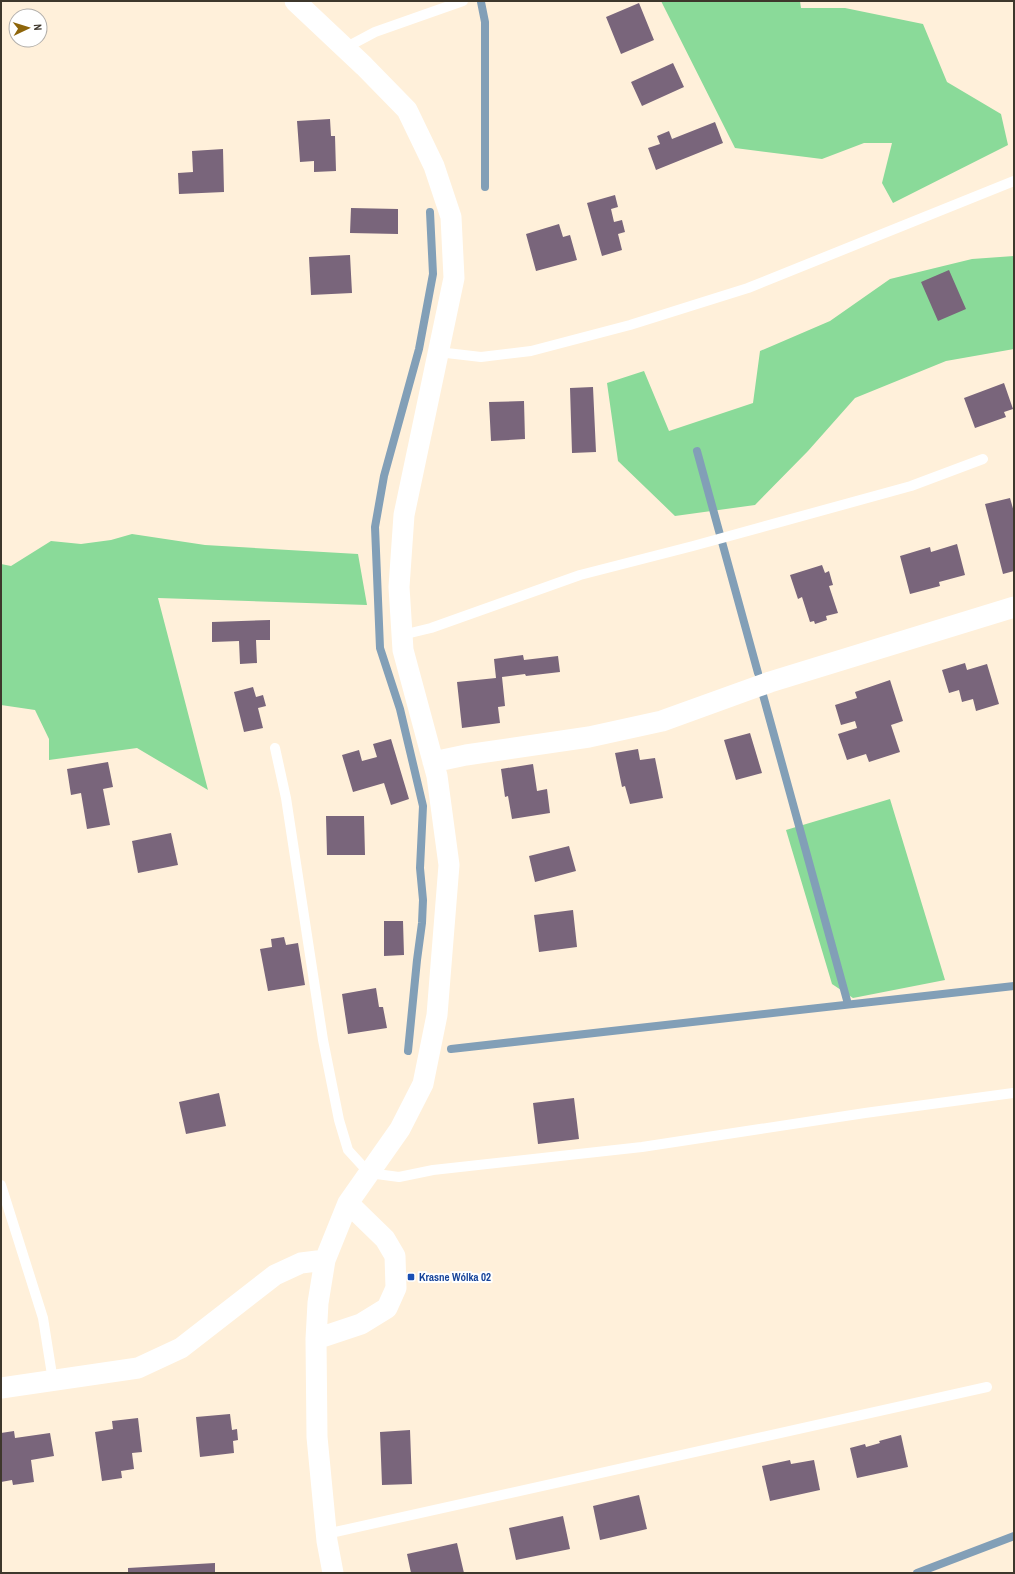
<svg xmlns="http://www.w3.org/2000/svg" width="1015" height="1574" viewBox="0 0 1015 1574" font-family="'Archivo Narrow',sans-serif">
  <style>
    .forest { fill: #8ada99 }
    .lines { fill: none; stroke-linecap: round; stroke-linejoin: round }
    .stream { stroke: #829fb7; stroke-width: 8 }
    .building { fill: #79657b }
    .lane { stroke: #fff; stroke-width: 10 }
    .street { stroke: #fff; stroke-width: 21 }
    .transit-dot { fill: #1a4fb4; stroke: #fff; stroke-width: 1.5 }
    .labels { text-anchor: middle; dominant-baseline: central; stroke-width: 4; stroke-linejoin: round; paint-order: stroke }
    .transit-label { font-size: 11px; font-weight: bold; fill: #164399; stroke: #fff; text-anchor: start }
  </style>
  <rect width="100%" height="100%" fill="#fff0da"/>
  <path class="forest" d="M661,1H800L801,8H845L923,24L947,82L1001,114L1008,145L893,203L882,183L892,143H864L822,159L735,148Z
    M1014,256V349L946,361L855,398L808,451L755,505L675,516L618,461L607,383L644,371L669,431L753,403L760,351L830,321L890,279L972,259Z
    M132,534L205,545L358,554L367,605L158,598L208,790L137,748L49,760V739L35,710L1,705V564L11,566L51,541L81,544L111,540Z
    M890,799L945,980L853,998L832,984L786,830Z"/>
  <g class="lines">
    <path class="stream" d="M481,2L485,22V187
      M697,451L758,673
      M763,695L848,1004
      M451,1049L1014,986
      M408,1051L417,960L422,923L423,900L420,868L423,806L400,709L380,648L375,527L384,476L419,349L433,274L430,212
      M917,1573L1014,1536"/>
  </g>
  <path class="building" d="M639,3L654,40L621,54L606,17Z
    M673,63L684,87L642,106L631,82Z
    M330,119L331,136H335L336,171L314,172V161L300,162L297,121Z
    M715,122L723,143L656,170L648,148L660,144L657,136L669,131L672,139Z
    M223,149L224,192L179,194L178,173L193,172L192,151Z
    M615,195L618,207L611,209L614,222L622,220L625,232L618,234L622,250L602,256L587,203Z
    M351,208L398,209V234L350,233Z
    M559,224L563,237L570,235L577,260L536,271L526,234Z
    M350,255L352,293L311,295L309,257Z
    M949,270L966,309L938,321L921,282Z
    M1004,383L1013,409L1004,412L1006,417L975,428L964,398Z
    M593,387L596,452L572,453L570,388Z
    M524,401L525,439L491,441L489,402Z
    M1010,498L1014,512V571L1003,574L985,504Z
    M957,544L965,575L939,582L940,586L910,594L900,556L930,547L931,552Z
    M822,565L825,573L829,571L833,585L829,586L838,613L826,616L827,620L815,624L814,621L810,622L802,597L798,599L790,575Z
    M270,620V640H256L257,663L240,664L239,641L212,642V622Z
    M523,655L524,660L558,656L560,672L526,676L525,674L502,677L505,706L498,707L500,723L462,728L457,682L496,678L494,659Z
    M965,663L967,670L987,664L999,704L976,711L973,699L962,702L959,690L949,693L942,670Z
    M890,680L903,721L891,725L900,752L869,762L866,754L847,760L838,734L857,728L855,721L841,725L835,705L857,698L855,692Z
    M253,687L256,697L263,695L266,706L258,708L263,728L244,732L234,692Z
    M750,733L762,773L736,780L724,740Z
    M391,739L409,799L391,805L384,783L353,792L342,755L359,750L362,761L377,757L373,744Z
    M638,749L640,760L655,758L663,798L630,804L625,786L622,787L615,753Z
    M108,762L113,787L103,789L110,825L87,829L81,793L71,795L67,769Z
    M533,764L537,791L547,789L550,813L512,819L508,796L505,797L501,769Z
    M326,816H364L365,855H327Z
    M171,833L178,865L138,873L132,841Z
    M569,846L576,871L535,882L529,856Z
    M573,910L577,947L539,952L534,915Z
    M384,921H403L404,955L384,956Z
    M284,937L286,945L298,943L305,985L268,991L260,949L272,947L271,939Z
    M376,988L379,1007H383L387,1028L348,1034L342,994Z
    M219,1093L226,1126L186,1134L179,1102Z
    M574,1098L579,1139L538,1144L533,1103Z
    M230,1414L232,1430L237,1429L238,1440L233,1441L234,1453L200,1457L196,1417Z
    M138,1418L142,1452L132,1453L134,1469L121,1471L122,1478L102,1481L95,1432L113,1429L112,1421Z
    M410,1430L412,1484L382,1485L380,1432Z
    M14,1431L15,1438L50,1433L54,1456L31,1460L34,1482L13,1485L12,1480L1,1482V1433Z
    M901,1435L908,1467L857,1478L850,1448L865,1444L866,1447L880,1443L879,1441Z
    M790,1460L791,1464L814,1460L820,1490L770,1501L762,1466Z
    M639,1495L647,1529L600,1540L593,1506Z
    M563,1516L570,1549L516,1560L509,1528Z
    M457,1543L464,1573H411L407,1554Z
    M215,1563V1573H128V1568Z"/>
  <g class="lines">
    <path class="lane" d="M345,48L375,32L463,1
      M438,352L481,357L531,351L630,325L748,288L1014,181
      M402,635L431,628L580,575L693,546L911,486L983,459
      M275,748L286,798L323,1040L339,1120L348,1150L369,1173L399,1177L433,1170L642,1147L865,1113L1013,1093
      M1,1185L43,1318L53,1381
      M326,1534L987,1387"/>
    <path class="street" d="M295,1L364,66L407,110L434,166L451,217L454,278L404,515L399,587L403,650L437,776L449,865L437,1015L423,1084L400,1129L348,1203L325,1260L318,1303L316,1339L317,1437L327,1541L333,1573
      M433,762L466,755L589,737L662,721L770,682L1014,607
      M316,1339L361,1324L387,1308L396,1288L395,1256L385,1239L348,1203
      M1,1388L138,1368L181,1348L275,1275L301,1263L325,1260"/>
  </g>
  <rect class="transit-dot" x="407" y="1273" width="8" height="8" rx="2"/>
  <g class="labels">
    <g class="transit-label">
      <text x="419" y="1277">Krasne Wólka 02</text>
    </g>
  </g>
  <rect width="1015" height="1574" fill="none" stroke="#3e372c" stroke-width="4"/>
  <g transform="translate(28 28) rotate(86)"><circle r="19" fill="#ffffff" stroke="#b2afab"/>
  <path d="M0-3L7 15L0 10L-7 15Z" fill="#8e650a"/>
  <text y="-6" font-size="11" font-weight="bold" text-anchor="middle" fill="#3e372c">N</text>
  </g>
</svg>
